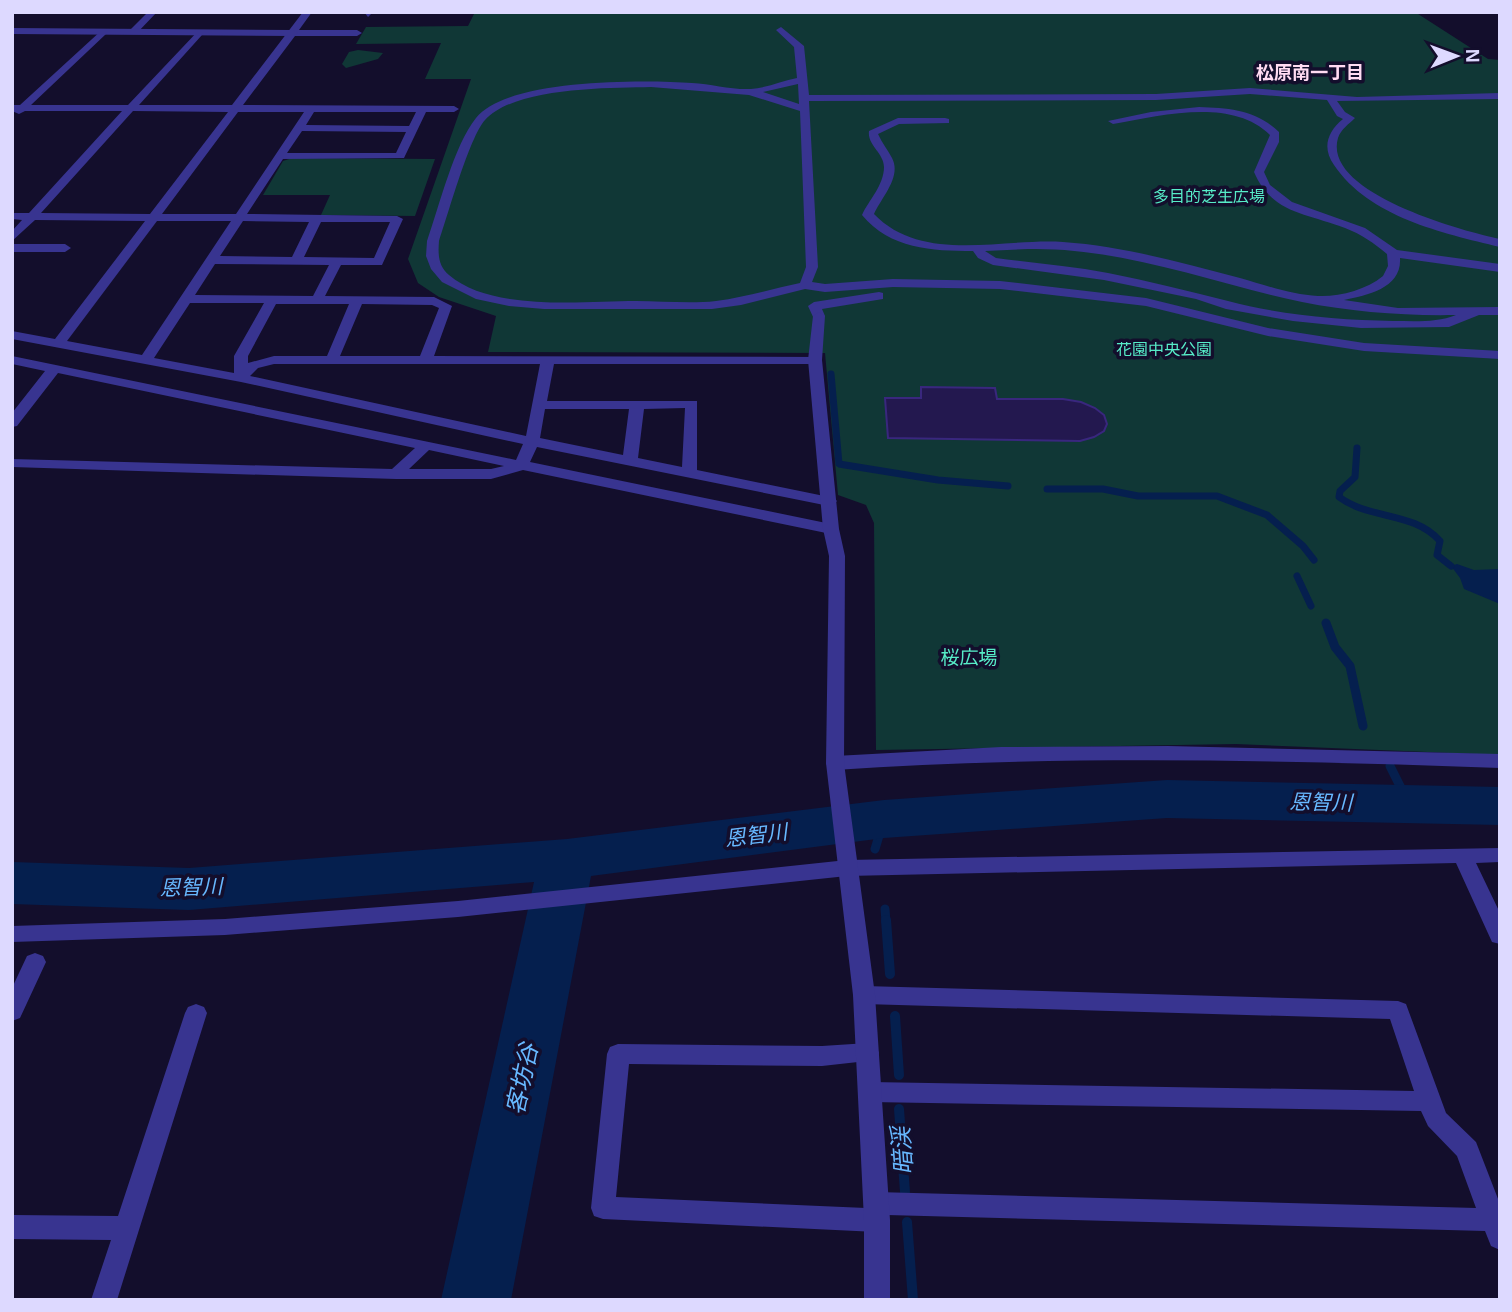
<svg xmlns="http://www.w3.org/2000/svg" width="1512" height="1312" viewBox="0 0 1512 1312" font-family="Arial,'Noto Sans JP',sans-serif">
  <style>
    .green { fill: #103736 }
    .water { fill: #051f4e }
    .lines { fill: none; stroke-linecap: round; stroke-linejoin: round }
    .stream-far2 { stroke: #051f4e; stroke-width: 7 }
    .stream-far1 { stroke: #051f4e; stroke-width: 9 }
    .stream { stroke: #051f4e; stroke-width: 10 }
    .river { fill: #051f4e; fill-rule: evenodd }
    .building { fill: #23184f; stroke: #39277e; stroke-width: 2 }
    .pedestrian { fill: #383490; fill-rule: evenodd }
    .minor { fill: #383490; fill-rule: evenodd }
    .tertiary { fill: #383490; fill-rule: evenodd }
    .labels { text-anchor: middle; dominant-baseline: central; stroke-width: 7; stroke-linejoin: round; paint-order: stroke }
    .far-park-label { font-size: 16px; fill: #57edc8; stroke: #130e2c }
    .far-neighbourhood-label { font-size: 18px; font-weight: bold; fill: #ffdbf2; stroke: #130e2c }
    .park-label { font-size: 19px; fill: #57edc8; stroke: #130e2c }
    .water-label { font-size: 21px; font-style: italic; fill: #67b8ff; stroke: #130e2c }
    .near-water-label { font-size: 24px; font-style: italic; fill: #67b8ff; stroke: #130e2c }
  </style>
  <rect width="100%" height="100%" fill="#130e2c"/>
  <path class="green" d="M475,12H1415L1488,59L1500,60V755L1236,744L876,750L874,523L866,505L838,495L825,353L488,352L496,316L439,297L418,283L408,259L471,79H425L441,43L356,44L366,27L468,26Z
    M358,50L383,53L378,59L346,68L342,64L349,52Z
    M292,158L435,159L415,216L321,215L330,195H263L283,161Z"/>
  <path class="water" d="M1457,564L1474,570L1500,569V604L1464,589L1460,578L1451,566Z"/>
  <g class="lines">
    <path class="stream-far2" d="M831,374L839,464L938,480L1008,486
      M1357,448L1355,477L1340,491L1339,497C1370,520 1413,511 1440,541L1437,555L1451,566
      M1047,489H1103L1138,496H1217L1267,515L1303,546L1314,560
      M1297,576L1311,606"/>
    <path class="stream-far1" d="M1326,623L1335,647L1350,666L1363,726
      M1390,766L1408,802
      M875,849L884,819
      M885,909L886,922"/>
    <path class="stream" d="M886,920L890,974
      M895,1016L899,1075
      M899,1109L905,1192
      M907,1222L913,1300"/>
    <path class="river" d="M1167,780L1500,787V825L1167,818L884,838L591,876L511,1300H441L534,882L189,910L12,904V862L189,868L567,839L884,800Z"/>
  </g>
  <path class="building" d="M921,387L995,388L997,399H1063L1081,402L1095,408L1104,415L1107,424L1104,431L1094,437L1080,441L888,438L885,398H921Z"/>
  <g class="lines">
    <path class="pedestrian" d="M781,27L804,46L809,95L1156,94L1250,88L1357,97L1500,93V99L1337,101L1345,112L1355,118C1349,124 1341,129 1338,138C1322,193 1463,231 1500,239V247C1442,233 1369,217 1334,165C1322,148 1327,132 1343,119L1337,116L1327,100L1250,94L1156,100L809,101L818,267L812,282L825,284L893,279L1000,281L1146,298L1268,328L1364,343L1500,351V359L1364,351L1268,336L1146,306L1000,289L893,287L825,292L805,289L741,305L712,309H544L509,306L476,299L442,282L431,269L426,256L427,241C439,207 454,145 476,118C508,78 644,80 692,83C711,84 732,90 751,89C766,88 782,81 797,78L794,47L776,30ZM798,84L799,104L763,92ZM651,87L749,95L800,111L806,267L800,283C772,289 745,297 716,301C690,304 662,301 636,301C583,301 492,312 449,275C438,266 438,254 439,241C448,215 469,138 485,120C515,87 608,88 651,87Z
      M1199,107C1230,108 1256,110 1279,132V142L1264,172L1270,185L1292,202L1365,228L1397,250L1500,264V272L1400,258C1402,288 1368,295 1344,300L1398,308L1500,307V315H1479L1449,327L1361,328L1293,321L1226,309L1196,299L1104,280L993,265L978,258L973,251C932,251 890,249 862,215C869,200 884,185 884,167C884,153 867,145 869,131L898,118H945L949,119V123L899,124L878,134C882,143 888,150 892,158C902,177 881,198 874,214C922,264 1001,238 1063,242C1123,246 1182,263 1240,278C1265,285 1292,295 1318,296C1339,297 1366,290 1383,276L1388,266L1387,254C1374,243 1361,234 1345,228C1307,213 1272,214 1254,172L1270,135C1231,97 1161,116 1113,124L1108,121L1151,112ZM1028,249C1123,247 1211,283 1302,302C1352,312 1404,316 1456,315C1437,323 1413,321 1393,321C1338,320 1280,315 1228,301C1188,291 1148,281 1108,273C1071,266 1033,263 996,258L985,251Z
      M879,292L883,293V299L822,309L825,316L819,320L814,319L808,306L814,302Z"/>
    <path class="minor" d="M148,12H157L136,34H130V30Z
      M303,12H312L299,30H357L362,33L357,36H295L243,105L454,106L459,109L454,112H426L404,158L283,159L247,214L397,216L403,219L382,265H341L325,296L434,297L452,306L434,356L820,357V363L815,364H554L547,401H697V470L834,498L837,501L834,504L829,506L537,447L530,462L831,524L839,529L837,532L831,534L523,470L491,479H396L12,467V459L392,469L415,448L58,373L17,426L12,427V413L45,371L12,364V356L516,460L523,444L241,382L12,339V331L55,339L145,221L35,220L12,241V231L22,220L12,219V213H29L122,111H25L19,114L12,111V105H20L103,29L106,30V34L31,105H128L199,30L202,31V35L139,105H232ZM133,111L228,112L150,214L41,213ZM238,112H304L236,214H162ZM314,112H416L409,126L306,125ZM302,131L406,132L396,153H287ZM157,221H231L142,355L67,341ZM243,221L309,222L292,257L220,256ZM321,222H390L374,258L304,257ZM215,264L329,265L313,296L195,295ZM190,303H264L234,356V373L154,358ZM276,304H349L327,356H274L248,363V356ZM362,304L432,305L439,308L420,356H340ZM274,364H540L526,436L250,376L258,368ZM685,408L682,467L638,458L644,409ZM545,409H629L623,455L540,438ZM429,450L504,466L491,469H409Z
      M364,12H373L368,17Z
      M12,244H65L71,248L65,252H12Z
      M1168,746L1500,754V768C1278,760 1057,755 835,770L828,768L826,763L828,758L835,756L1001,747Z
      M1500,848V862L1476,863L1500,913V944L1492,942L1456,863L847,876L458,917L225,935L12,942V926L225,919L458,901L847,860Z
      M35,953L43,956L46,962L20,1018L12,1021V988L27,956Z
      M864,986L1398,1001L1406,1004L1446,1113L1476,1142L1500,1204V1250L1491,1246L1485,1231L887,1215L890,1220L886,1228L877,1232L603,1219L594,1216L591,1208L607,1054L610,1047L618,1044L822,1046L868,1043L876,1046L879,1053L876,1060L822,1066L629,1064L616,1197L866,1208L864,1203L867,1195L876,1192L1476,1208L1457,1156L1428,1126L1421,1111L870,1102L862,1099L858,1092L862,1085L870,1082L1414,1091L1390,1019L864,1004L856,1001L853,995L856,989Z
      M196,1004L204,1007L207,1013L117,1300H91L111,1240L12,1239V1215L118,1216L185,1013L188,1007Z"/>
    <path class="tertiary" d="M12,28L293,30L298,33L293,36L12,34Z
      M819,312L825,316L822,360L839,529L845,556L844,763L875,995L890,1220V1300H864V1220L853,995L826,763L829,556L823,529L808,360L813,316Z"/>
  </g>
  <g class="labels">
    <g class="far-park-label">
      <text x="1209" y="196">多目的芝生広場</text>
      <text x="1164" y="349">花園中央公園</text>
    </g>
    <g class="far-neighbourhood-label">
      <text x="1310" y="73">松原南一丁目</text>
    </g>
    <g class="park-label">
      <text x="969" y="657">桜広場</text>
    </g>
    <g class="water-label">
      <text transform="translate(1321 802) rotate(1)">恩智川</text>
      <text transform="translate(756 835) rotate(-7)">恩智川</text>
      <text transform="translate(191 887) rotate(-2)">恩智川</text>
    </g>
    <g class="near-water-label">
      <text transform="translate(522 1079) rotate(-78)">客坊谷</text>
      <text transform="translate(902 1151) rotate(-94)">暗渓</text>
    </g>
  </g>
  <rect width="1512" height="1312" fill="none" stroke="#ddd9ff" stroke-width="28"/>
  <g transform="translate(1456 56) rotate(89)" stroke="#130e2c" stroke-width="5" paint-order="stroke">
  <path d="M0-5L12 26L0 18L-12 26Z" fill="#ddd9ff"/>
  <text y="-10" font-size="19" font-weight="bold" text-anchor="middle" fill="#ddd9ff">N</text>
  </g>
</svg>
